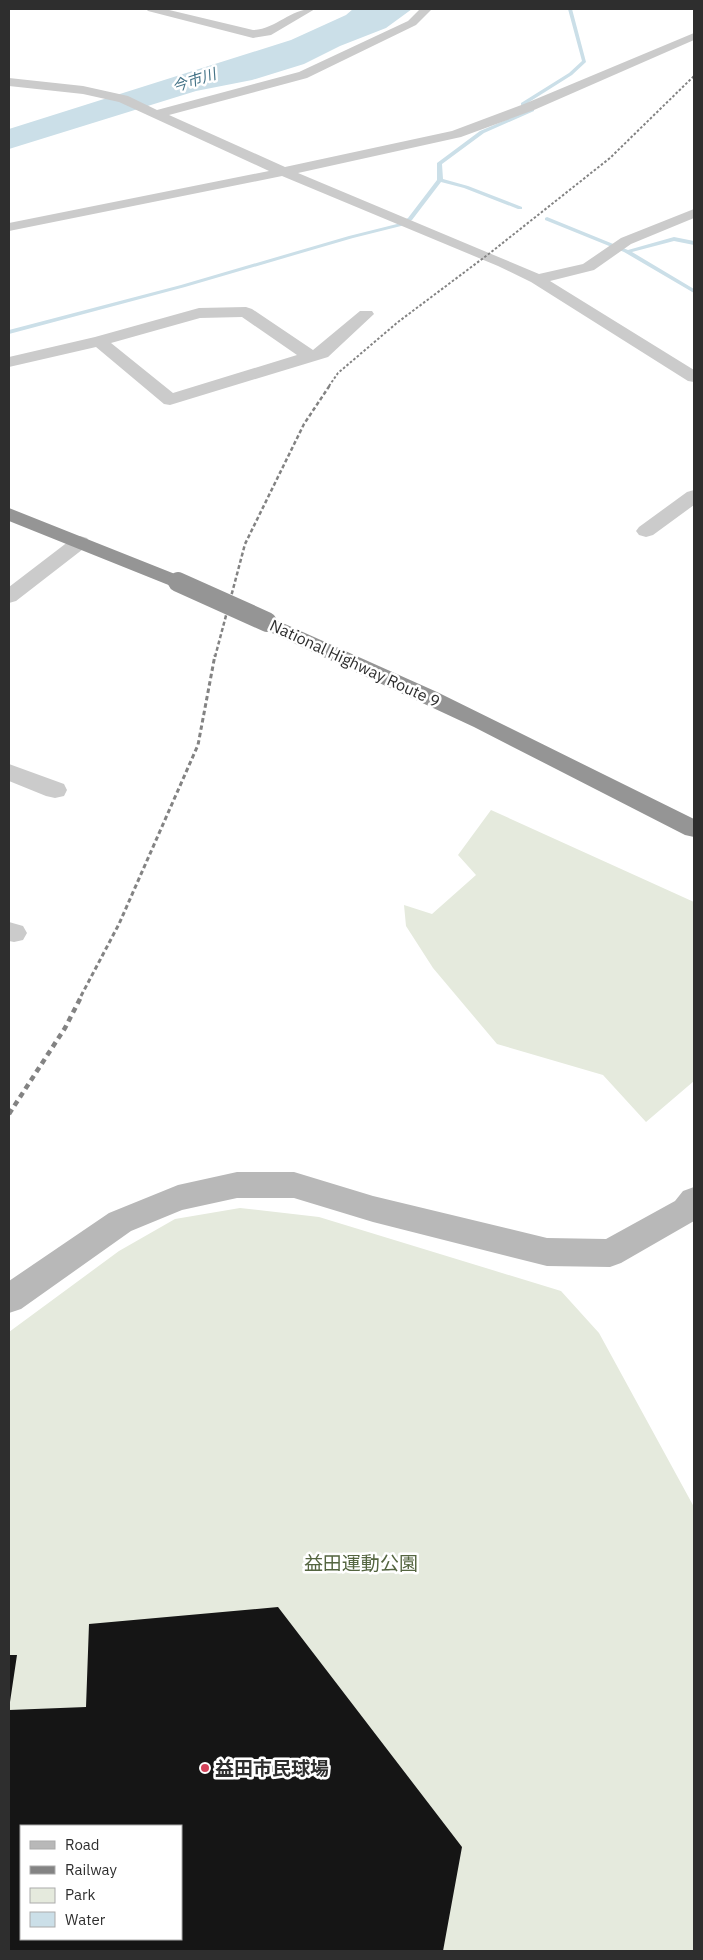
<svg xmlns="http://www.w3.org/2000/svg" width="703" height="1960" viewBox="0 0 703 1960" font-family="'IBM Plex Sans','Noto Sans JP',sans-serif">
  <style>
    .green { fill: #e5eadd; fill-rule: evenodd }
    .water { fill: #cbdfe8 }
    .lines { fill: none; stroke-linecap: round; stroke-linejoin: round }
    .stream { fill: #cbdfe8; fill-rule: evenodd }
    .building { fill: #151515; fill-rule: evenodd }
    .street { fill: #cbcbcb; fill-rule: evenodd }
    .secondary { fill: #b8b8b8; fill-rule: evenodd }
    .highway { fill: #959595; fill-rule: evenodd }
    .rail-far3 { stroke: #838383; stroke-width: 2; stroke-dasharray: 2.5 2; stroke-linecap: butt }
    .rail-far2 { stroke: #838383; stroke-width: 2.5; stroke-dasharray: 4 2.5; stroke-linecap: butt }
    .rail-far1 { stroke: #838383; stroke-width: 3; stroke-dasharray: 4.5 3; stroke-linecap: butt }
    .rail { stroke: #838383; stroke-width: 4.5; stroke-dasharray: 5.5 4.5; stroke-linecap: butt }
    .highway-bridge { stroke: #959595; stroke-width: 20 }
    .poi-dot { fill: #d34259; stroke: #fff; stroke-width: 2 }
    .labels { text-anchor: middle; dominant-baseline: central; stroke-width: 5; stroke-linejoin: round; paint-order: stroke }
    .far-water-label { font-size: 15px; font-style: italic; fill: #447387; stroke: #fff }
    .street-label { font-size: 16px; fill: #2e2e2e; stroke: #fff }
    .near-park-label { font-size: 19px; fill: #546540; stroke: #fff }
    .near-poi-label { font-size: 19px; font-weight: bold; fill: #2e2e2e; stroke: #fff; text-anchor: start }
  </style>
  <rect width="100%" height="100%" fill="#fff"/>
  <path class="green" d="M491,810L694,902V1081L646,1122L603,1075L497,1044L433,968L406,926L404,905L432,914L476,875L458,855Z
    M240,1208L319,1217L561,1291L599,1333L694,1507V1951H9V1332L119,1251L175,1219ZM21,1826H181V1939H21Z"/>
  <path class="water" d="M353,9H412L386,28L340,46L304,64L252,80L196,91L9,149V129L291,40L346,15Z"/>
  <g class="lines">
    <path class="stream" d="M568,9H572L586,62L572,75L526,104L534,109V111L484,133L442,164L443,179L468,186L522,207V209H518L464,188L441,182L412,220L401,226L353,238L185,287L9,334V330L181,285L349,236L397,224L408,218L437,180V163L480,131L529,110L521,105V103L569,73L582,61Z
      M547,217L628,250L674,237L694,241V245L674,241L632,252L694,289V293L624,252L545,220V218Z"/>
  </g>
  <path class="building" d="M278,1607L462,1847L443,1951H9V1710L86,1707L89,1624ZM21,1826H181V1939H21Z
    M9,1655H17L10,1702L9,1701Z"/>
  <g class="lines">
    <path class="street" d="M146,9H165L253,30C277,29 290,8 315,9L271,35L253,38L148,11Z
      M420,9H432L416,25L307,78L169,115L285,167L452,131L524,104L694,33V40L534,110L461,137L298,173L539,274L583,264L621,238L694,209V218L631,244L594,270L550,281L694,370V382L688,381L531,282L498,266L282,176L9,231V223L269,171L119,102L83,94L9,86V78L83,86L128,96L157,110L299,72L408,21Z
      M246,307L252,309L313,350L360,311H372L374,314L328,357L170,405L164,404L96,347L9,367V357L95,337L199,308ZM242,317L297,355L173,393L111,343L200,318Z
      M694,490V505L653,535L646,537L639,535L636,531L639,527L687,492Z
      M80,536L87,538L90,542L87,546L16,601L9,603V587L73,538Z
      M9,764L64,784L67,790L64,796L55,798L46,796L9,781Z
      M9,922L23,926L27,933L23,940L14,942L9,941Z"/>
    <path class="secondary" d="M237,1172H294L373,1196L547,1238L606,1239L675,1201L683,1191L694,1187V1221L621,1263L610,1267L547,1266L373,1222L294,1198H237L182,1210L131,1231L21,1309L9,1313V1281L109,1213L178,1185Z"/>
    <path class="highway" d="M9,508L185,578L188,582L185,586L178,588L171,586L9,521Z
      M267,616L437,692L694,819V837L685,835L474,727L259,627L256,622L259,617Z"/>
    <path class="rail-far3" d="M329,386L338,373L398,322L490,253L610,158L694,76"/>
    <path class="rail-far2" d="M215,657L245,544L304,424L330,385"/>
    <path class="rail-far1" d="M81,996L119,924L198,745L215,655"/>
    <path class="rail" d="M9,1114L65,1028L82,995"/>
    <path class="highway-bridge" d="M178,582L267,622"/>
  </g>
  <circle class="poi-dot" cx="205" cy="1768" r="5"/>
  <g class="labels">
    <g class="far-water-label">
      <text transform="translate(194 80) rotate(-18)">今市川</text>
    </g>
    <g class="street-label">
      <text transform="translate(355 663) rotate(25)">National Highway Route 9</text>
    </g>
    <g class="near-park-label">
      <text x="361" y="1563">益田運動公園</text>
    </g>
    <g class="near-poi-label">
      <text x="215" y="1768">益田市民球場</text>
    </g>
  </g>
  <rect width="703" height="1960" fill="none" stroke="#2e2e2e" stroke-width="20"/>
  <rect x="20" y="1825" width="162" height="115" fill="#ffffff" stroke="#ababab"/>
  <rect x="30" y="1841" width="25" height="8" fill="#b8b8b8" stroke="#ababab"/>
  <text x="65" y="1850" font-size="15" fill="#2e2e2e">Road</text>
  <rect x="30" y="1866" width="25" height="8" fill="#838383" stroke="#ababab"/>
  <text x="65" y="1875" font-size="15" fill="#2e2e2e">Railway</text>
  <rect x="30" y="1888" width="25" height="15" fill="#e5eadd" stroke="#ababab"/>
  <text x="65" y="1900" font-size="15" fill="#2e2e2e">Park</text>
  <rect x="30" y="1912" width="25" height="15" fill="#cbdfe8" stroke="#ababab"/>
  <text x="65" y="1925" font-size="15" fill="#2e2e2e">Water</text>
</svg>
